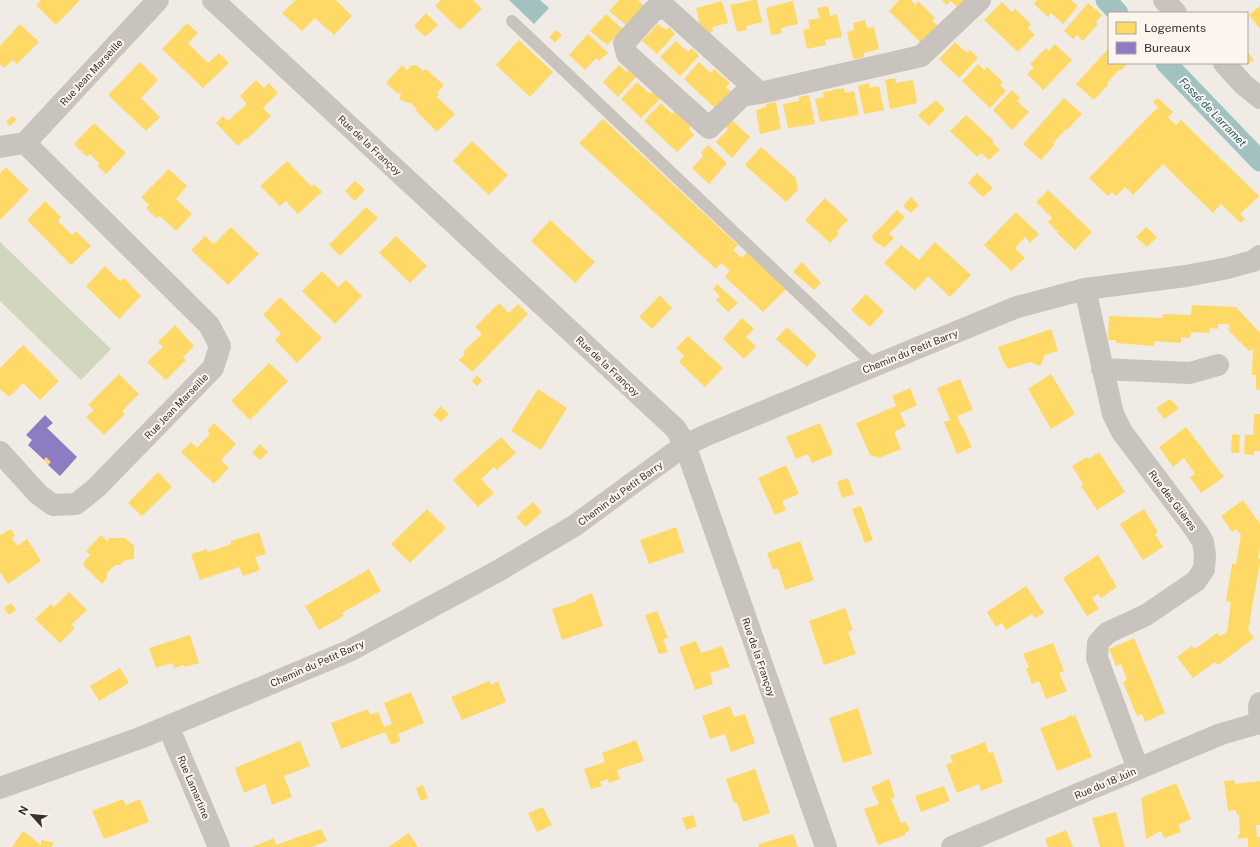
<svg xmlns="http://www.w3.org/2000/svg" width="1260" height="847" viewBox="0 0 1260 847" font-family="'Public Sans',sans-serif">
  <style>
    .green { fill: #d1d6bf }
    .water { fill: #a1c2c1 }
    .homes { fill: #ffd966 }
    .offices { fill: #8e7cc3 }
    .lines { fill: none; stroke-linecap: round; stroke-linejoin: round }
    .canal { stroke: #a1c2c1; stroke-width: 21 }
    .service { stroke: #c9c3be; stroke-width: 12 }
    .minor { stroke: #c9c3be; stroke-width: 22 }
    .tertiary { stroke: #c9c3be; stroke-width: 22 }
    .labels { text-anchor: middle; dominant-baseline: central; stroke-width: 4; stroke-linejoin: round; paint-order: stroke }
    .street-label { font-size: 10px; fill: #3b302b; stroke: #fbf5ee }
    .water-label { font-size: 11px; font-style: italic; fill: #1f5a5e; stroke: #fbf5ee }
  </style>
  <rect width="100%" height="100%" fill="#f0ebe5"/>
  <path class="green" d="M0,242L111,349L81,380L0,301Z"/>
  <path class="water" d="M509,0H540L549,8L534,24Z"/>
  <path class="homes" d="M41,0H80L56,25L36,5Z
    M296,0H336L352,16L334,35L315,18L302,31L282,13Z
    M441,0H473L482,9L460,30L435,6Z
    M619,0H638L647,9L626,25L609,11Z
    M754,0H757L762,22L746,26L747,30L737,32L730,5Z
    M899,0H911L915,5L918,1L935,18L932,21L940,27L923,45L889,11Z
    M942,0H964L957,7L951,1L947,5Z
    M1037,0H1071L1078,6L1063,24L1051,13L1048,17L1034,4Z
    M722,1L728,23L712,27L713,32L702,34L696,8Z
    M793,1L798,24L781,28L782,33L771,35L766,8Z
    M1002,2L1012,12L1015,9L1031,24L1028,28L1035,35L1018,52L984,20Z
    M1088,3L1102,15L1096,22L1098,24L1083,41L1077,35L1073,39L1064,31Z
    M828,6L830,16L837,14L842,37L825,40L826,45L807,49L803,30L810,28L808,20L820,18L817,8Z
    M1260,6V29L1249,15Z
    M426,13L438,25L425,37L414,26Z
    M606,14L626,32L617,35L607,45L590,31Z
    M865,20L867,28L874,27L879,49L864,53V57L853,59L847,32L854,30L853,23Z
    M187,23L198,33L188,43L208,63L219,53L229,63L203,88L162,49Z
    M20,24L39,42L17,64L13,60L4,68L0,64V46Z
    M658,24L666,30L669,27L675,34L657,54L642,41Z
    M556,30L562,35L555,43L549,37Z
    M588,34L608,53L599,61L596,58L585,70L569,55Z
    M519,40L553,72L530,97L496,65Z
    M676,41L688,52L692,48L699,56L680,76L660,57Z
    M955,42L967,53L970,50L978,58L959,78L939,59Z
    M1055,44L1072,60L1043,90L1027,74L1034,67L1030,64L1046,48L1049,51Z
    M1109,48V63H1128L1121,70L1120,69L1107,83L1108,85L1094,100L1076,84Z
    M1247,51L1254,60L1247,65L1245,63H1247Z
    M140,62L158,80L141,98L160,117L146,131L108,95Z
    M699,62L711,73L714,69L730,83L726,87L733,93L717,110L684,79Z
    M978,64L984,70L987,67L1003,82L1000,85L1006,91L990,108L962,81Z
    M402,65L407,70L412,65H416L423,71L426,69L444,85L437,93L439,95L437,97L455,114L437,132L416,111L417,110L410,102L408,103L399,99L401,94L400,92L398,94L386,83Z
    M619,65L627,72L630,69L637,76L618,97L603,82Z
    M895,78L896,83L913,80L917,103L890,109L885,80Z
    M256,80L264,88L269,83L278,93L263,108L271,116L247,139L246,138L238,146L216,123L223,116L228,121L247,104L240,96Z
    M637,82L650,94L653,91L661,98L641,118L621,99Z
    M869,83L870,88L879,86L884,110L864,114L858,86Z
    M844,88L845,93L854,91L859,115L820,122L815,99L824,97L823,92Z
    M1012,90L1020,98L1017,101L1029,112L1012,130L993,110Z
    M809,95L815,124L788,128L783,104L799,101V97Z
    M1064,98L1082,114L1067,130L1066,129L1053,143L1055,144L1041,160L1023,144Z
    M1158,98L1173,112L1168,117L1176,125L1181,120L1259,196L1240,214L1245,219L1241,223L1221,204L1213,213L1163,164L1133,195L1125,187L1116,196L1112,192L1108,196L1089,178L1158,107L1153,102Z
    M936,100L945,109L929,126L918,115Z
    M776,102L781,129L760,134L756,110L766,107V104Z
    M661,103L672,114L676,111L691,125L689,129L694,135L677,152L644,121Z
    M966,115L994,141L992,142L1000,150L989,160L981,153L977,157L950,131Z
    M12,116L17,119L10,126L6,122Z
    M603,119L738,245L733,250L742,258L747,252L786,289L763,312L725,277L730,271L721,263L716,269L579,143Z
    M731,119L750,137L732,158L716,142L728,129L725,126Z
    M94,123L126,153L106,174L97,166L100,164L90,154L87,157L74,144Z
    M472,141L508,175L489,195L453,161Z
    M708,145L727,163L709,184L692,168L703,156L701,153Z
    M761,147L796,178L798,190L786,202L745,165Z
    M287,161L312,187L314,184L322,192L298,214L286,201L280,206L260,186Z
    M6,167L29,190L0,220V173Z
    M169,169L187,186L176,199L192,214L176,231L160,216L156,218L146,208L149,205L141,197Z
    M977,173L993,188L983,197L968,183Z
    M355,181L365,190L355,201L345,191Z
    M1048,190L1092,232L1075,250L1057,233L1058,232L1048,222L1052,218L1036,202Z
    M911,197L919,205L911,213L903,206Z
    M825,198L848,220L837,231L839,234L830,243L805,220Z
    M45,201L61,217L58,221L72,235L76,231L91,246L71,265L27,220Z
    M366,207L378,218L340,256L329,245Z
    M897,210L905,217L889,234L894,238L884,248L880,244L879,245L871,237Z
    M1016,212L1039,234L1030,243L1025,237L1015,248L1025,258L1011,271L984,245Z
    M550,220L595,262L575,283L531,241Z
    M231,227L259,254L228,285L191,250L205,236L214,244Z
    M1146,227L1157,237L1147,247L1136,237Z
    M396,236L427,266L410,283L379,253Z
    M935,242L971,275L950,297L928,276L915,291L884,263L901,245L919,260Z
    M802,262L821,283L814,290L793,272Z
    M105,266L120,281L124,278L141,296L119,319L86,286Z
    M322,271L338,287L346,280L362,296L335,324L302,291Z
    M717,284L738,303L728,312L716,300L720,296L713,289Z
    M866,294L884,311L870,327L851,310Z
    M660,295L672,308L652,329L639,317Z
    M280,297L322,338L297,363L275,340L281,333L263,315Z
    M499,303L509,313L518,304L528,314L472,372L459,360L465,354L463,352L482,334L475,327Z
    M1192,305L1236,307L1260,333V390L1256,389V375H1252L1253,349L1249,351L1228,330L1230,327L1228,324H1218V329L1210,328L1209,333L1191,332L1190,338L1181,337V343L1155,341L1154,346L1116,343V340H1108L1109,316L1163,318V314L1191,315Z
    M742,318L754,329L746,337L756,346L744,359L723,339Z
    M175,325L194,346L183,357L186,360L166,380L147,362L163,347L158,342Z
    M787,327L817,355L807,367L776,339Z
    M1051,329L1058,351L1045,355L1040,366L1030,362L1008,369L1003,361L998,347Z
    M688,336L723,368L705,387L679,362L684,356L676,348Z
    M23,345L59,381L40,400L23,383L9,397L0,389V368Z
    M269,363L288,381L250,420L231,401Z
    M119,374L139,394L122,411L125,414L104,435L86,417L94,410L88,405Z
    M1051,374L1075,414L1051,429L1028,389Z
    M477,375L482,381L477,386L472,381Z
    M960,379L973,410L957,416L962,427H963L972,447L957,454L944,422L950,420L937,388Z
    M910,388L917,405L900,413L906,426L894,432L901,449L879,458L870,455L856,423L896,406L892,396Z
    M538,389L567,408L541,450L511,431Z
    M1170,399L1179,408L1164,419L1156,408Z
    M441,406L449,414L441,422L433,415Z
    M1254,414H1260V451H1254V455L1244,454L1245,435H1253Z
    M214,423L236,444L221,460L229,468L214,484L181,452L191,442L197,448L210,434L207,431Z
    M820,423L833,454L812,463L808,454L796,459L786,437Z
    M1186,427L1224,477L1201,493L1190,477L1195,474L1184,458L1173,467L1159,447Z
    M1232,434L1240,435L1239,453H1231Z
    M501,437L516,453L497,470L494,467L481,479L494,493L478,507L453,480Z
    M260,444L268,452L260,460L252,453Z
    M1099,452L1125,492L1097,510L1081,486L1083,484L1072,466L1087,457L1089,459Z
    M46,457L51,462L48,465L44,460Z
    M786,465L799,494L782,501L786,510L775,515L758,478Z
    M158,472L172,487L142,516L128,503Z
    M848,478L854,494L842,498L837,482Z
    M1243,500L1260,524V546L1258,558L1260,559V562L1248,630L1254,638L1218,665L1215,662L1193,678L1177,657L1192,646L1195,649L1217,633L1220,636L1227,632L1231,602L1226,601L1227,595L1232,564H1236L1241,535L1236,529L1232,532L1221,516Z
    M533,502L542,512L526,527L516,517Z
    M861,506L873,540L865,543L852,509Z
    M427,509L446,528L410,563L391,544Z
    M1144,509L1158,532L1155,534L1163,547L1143,560L1120,524Z
    M676,527L684,552L649,564L640,540Z
    M11,529L15,536L12,538L17,546L27,539L41,561L8,584L0,572V535Z
    M259,532L266,554L255,557L260,570L243,576L239,567L200,580L191,554L207,549V552L223,547L231,544V541Z
    M101,535L107,541L110,538H125L134,546V559L126,560L120,565H115L107,573V578L102,584L84,566V562L90,555L86,551Z
    M800,541L814,580L785,590L778,568L773,570L767,553Z
    M1098,555L1117,587L1101,598L1098,594L1092,598L1099,609L1087,616L1063,578Z
    M369,569L381,591L342,613L344,616L319,630L305,606Z
    M1026,586L1044,613L1035,618L1032,614L1006,630L1002,623L996,627L987,612Z
    M69,592L87,610L71,625L75,628L60,643L35,619L51,604L54,607Z
    M592,593L603,626L562,640L552,609L577,601V599Z
    M11,603L16,610L9,615L4,608Z
    M845,608L853,630L848,632L856,654L824,665L809,621Z
    M657,611L668,638L663,639L668,652L659,654L645,615Z
    M190,635L199,663L185,667L184,665L174,668L172,663L156,668L149,648Z
    M1134,638L1165,713L1145,722L1142,714L1137,716L1123,682L1127,680L1121,664L1116,666L1109,649Z
    M696,641L701,653L722,646L730,667L710,673L713,684L695,690L679,647Z
    M1053,643L1064,671L1059,673L1067,691L1046,699L1039,681L1032,684L1026,669L1029,667L1023,654Z
    M120,668L129,683L99,701L90,686Z
    M489,681L491,685L498,681L506,702L462,720L451,697Z
    M411,692L424,723L398,734L400,741L391,745L385,732L341,749L331,723L368,709L370,715L378,712L384,727L392,724L384,703Z
    M730,706L734,717L745,714L755,743L731,752L725,734L710,739L702,716Z
    M858,708L872,754L843,763L829,718Z
    M1071,715L1072,717L1075,715L1092,757L1057,771L1040,728L1067,718V717Z
    M636,740L644,761L617,770L620,779L609,783L608,779L600,782L602,786L591,789L584,769L605,762L602,753Z
    M300,741L310,766L284,776L292,797L272,805L265,784L244,793L235,768Z
    M985,742L989,753L993,752L1003,782L981,791L979,784L957,793L946,765L953,762L950,756Z
    M755,769L770,813L743,822L737,802L734,803L726,779Z
    M889,779L895,797L891,799L901,823L906,822L910,830L905,833V835L878,845L864,809L879,804L871,787Z
    M1234,780L1235,784L1260,781V825H1256L1257,837H1260V847H1248V838L1238,839V835L1240,834L1239,815H1237L1236,810L1228,811L1224,781Z
    M1176,783L1191,819L1178,825L1181,832L1164,838L1161,831L1146,839L1141,798Z
    M423,785L428,798L421,801L416,788Z
    M944,786L950,801L921,812L915,796Z
    M123,799L126,805L140,799L149,822L104,839L92,811Z
    M543,807L552,825L537,832L528,813Z
    M1116,812L1125,847H1100L1092,818Z
    M693,815L697,826L686,830L682,818Z
    M321,829L327,841L312,847H252L274,838L276,845Z
    M1066,830L1073,847H1048L1045,839Z
    M23,831L41,845V840L53,842L52,847H12Z
    M409,833L418,847H388Z
    M793,834L798,847H759V844Z"/>
  <path class="offices" d="M45,415L53,423L47,428L77,457L60,476L48,465L51,462L46,457L44,460L28,445L32,440L26,435Z"/>
  <g class="lines">
    <path class="canal" d="M1106,0L1118,13
      M1166,63L1260,161"/>
    <path class="service" d="M512,21L875,366"/>
    <path class="minor" d="M213,0L676,429L685,445L826,847
      M1164,0L1176,13
      M1224,63L1243,84L1260,98
      M760,93L666,8L654,10L624,43L627,54L709,128L742,96L760,93L921,56L980,0
      M0,147L25,143L158,0
      M1085,289L1113,414L1122,432L1197,532L1203,542L1205,555L1204,569L1196,581L1146,615L1107,633L1098,643L1097,658L1138,769
      M1102,369L1190,373L1218,365
      M0,452L38,494L53,505L76,504L96,488L213,368L220,346L209,325L25,143
      M168,726L219,847
      M0,788L140,738L349,651L498,571L574,526L685,445L709,434L1017,307L1085,289L1186,276L1228,268L1253,261L1260,256
      M952,847L1221,734L1259,723"/>
    <path class="tertiary" d="M1260,703L1259,707L1260,724"/>
  </g>
  <g class="labels">
    <g class="street-label">
      <text transform="translate(91 72) rotate(-47)">Rue Jean Marseille</text>
      <text transform="translate(370 145) rotate(43)">Rue de la Françoy</text>
      <text transform="translate(910 351) rotate(-22)">Chemin du Petit Barry</text>
      <text transform="translate(608 366) rotate(43)">Rue de la Françoy</text>
      <text transform="translate(176 406) rotate(-46)">Rue Jean Marseille</text>
      <text transform="translate(620 493) rotate(-36)">Chemin du Petit Barry</text>
      <text transform="translate(1173 500) rotate(53)">Rue des Glières</text>
      <text transform="translate(759 657) rotate(71)">Rue de la Françoy</text>
      <text transform="translate(317 663) rotate(-24)">Chemin du Petit Barry</text>
      <text transform="translate(1105 783) rotate(-23)">Rue du 18 Juin</text>
      <text transform="translate(194 787) rotate(67)">Rue Lamartine</text>
    </g>
    <g class="water-label">
      <text transform="translate(1213 112) rotate(46)">Fossé de Larramet</text>
    </g>
  </g>
  <rect x="1108" y="12" width="140" height="52" fill="#fbf5ee" stroke="#aea6a0"/>
  <rect x="1116" y="22" width="20" height="12" fill="#ffd966" stroke="#aea6a0"/>
  <text x="1144" y="32" font-size="12" fill="#3b302b">Logements</text>
  <rect x="1116" y="42" width="20" height="12" fill="#8e7cc3" stroke="#aea6a0"/>
  <text x="1144" y="52" font-size="12" fill="#3b302b">Bureaux</text>
  <g transform="translate(32 815) rotate(297)" stroke="#fbf5ee" stroke-width="3" paint-order="stroke">
  <path d="M0-3L7 15L0 10L-7 15Z" fill="#3b302b"/>
  <text y="-6" font-size="11" font-weight="bold" text-anchor="middle" fill="#3b302b">N</text>
  </g>
</svg>
